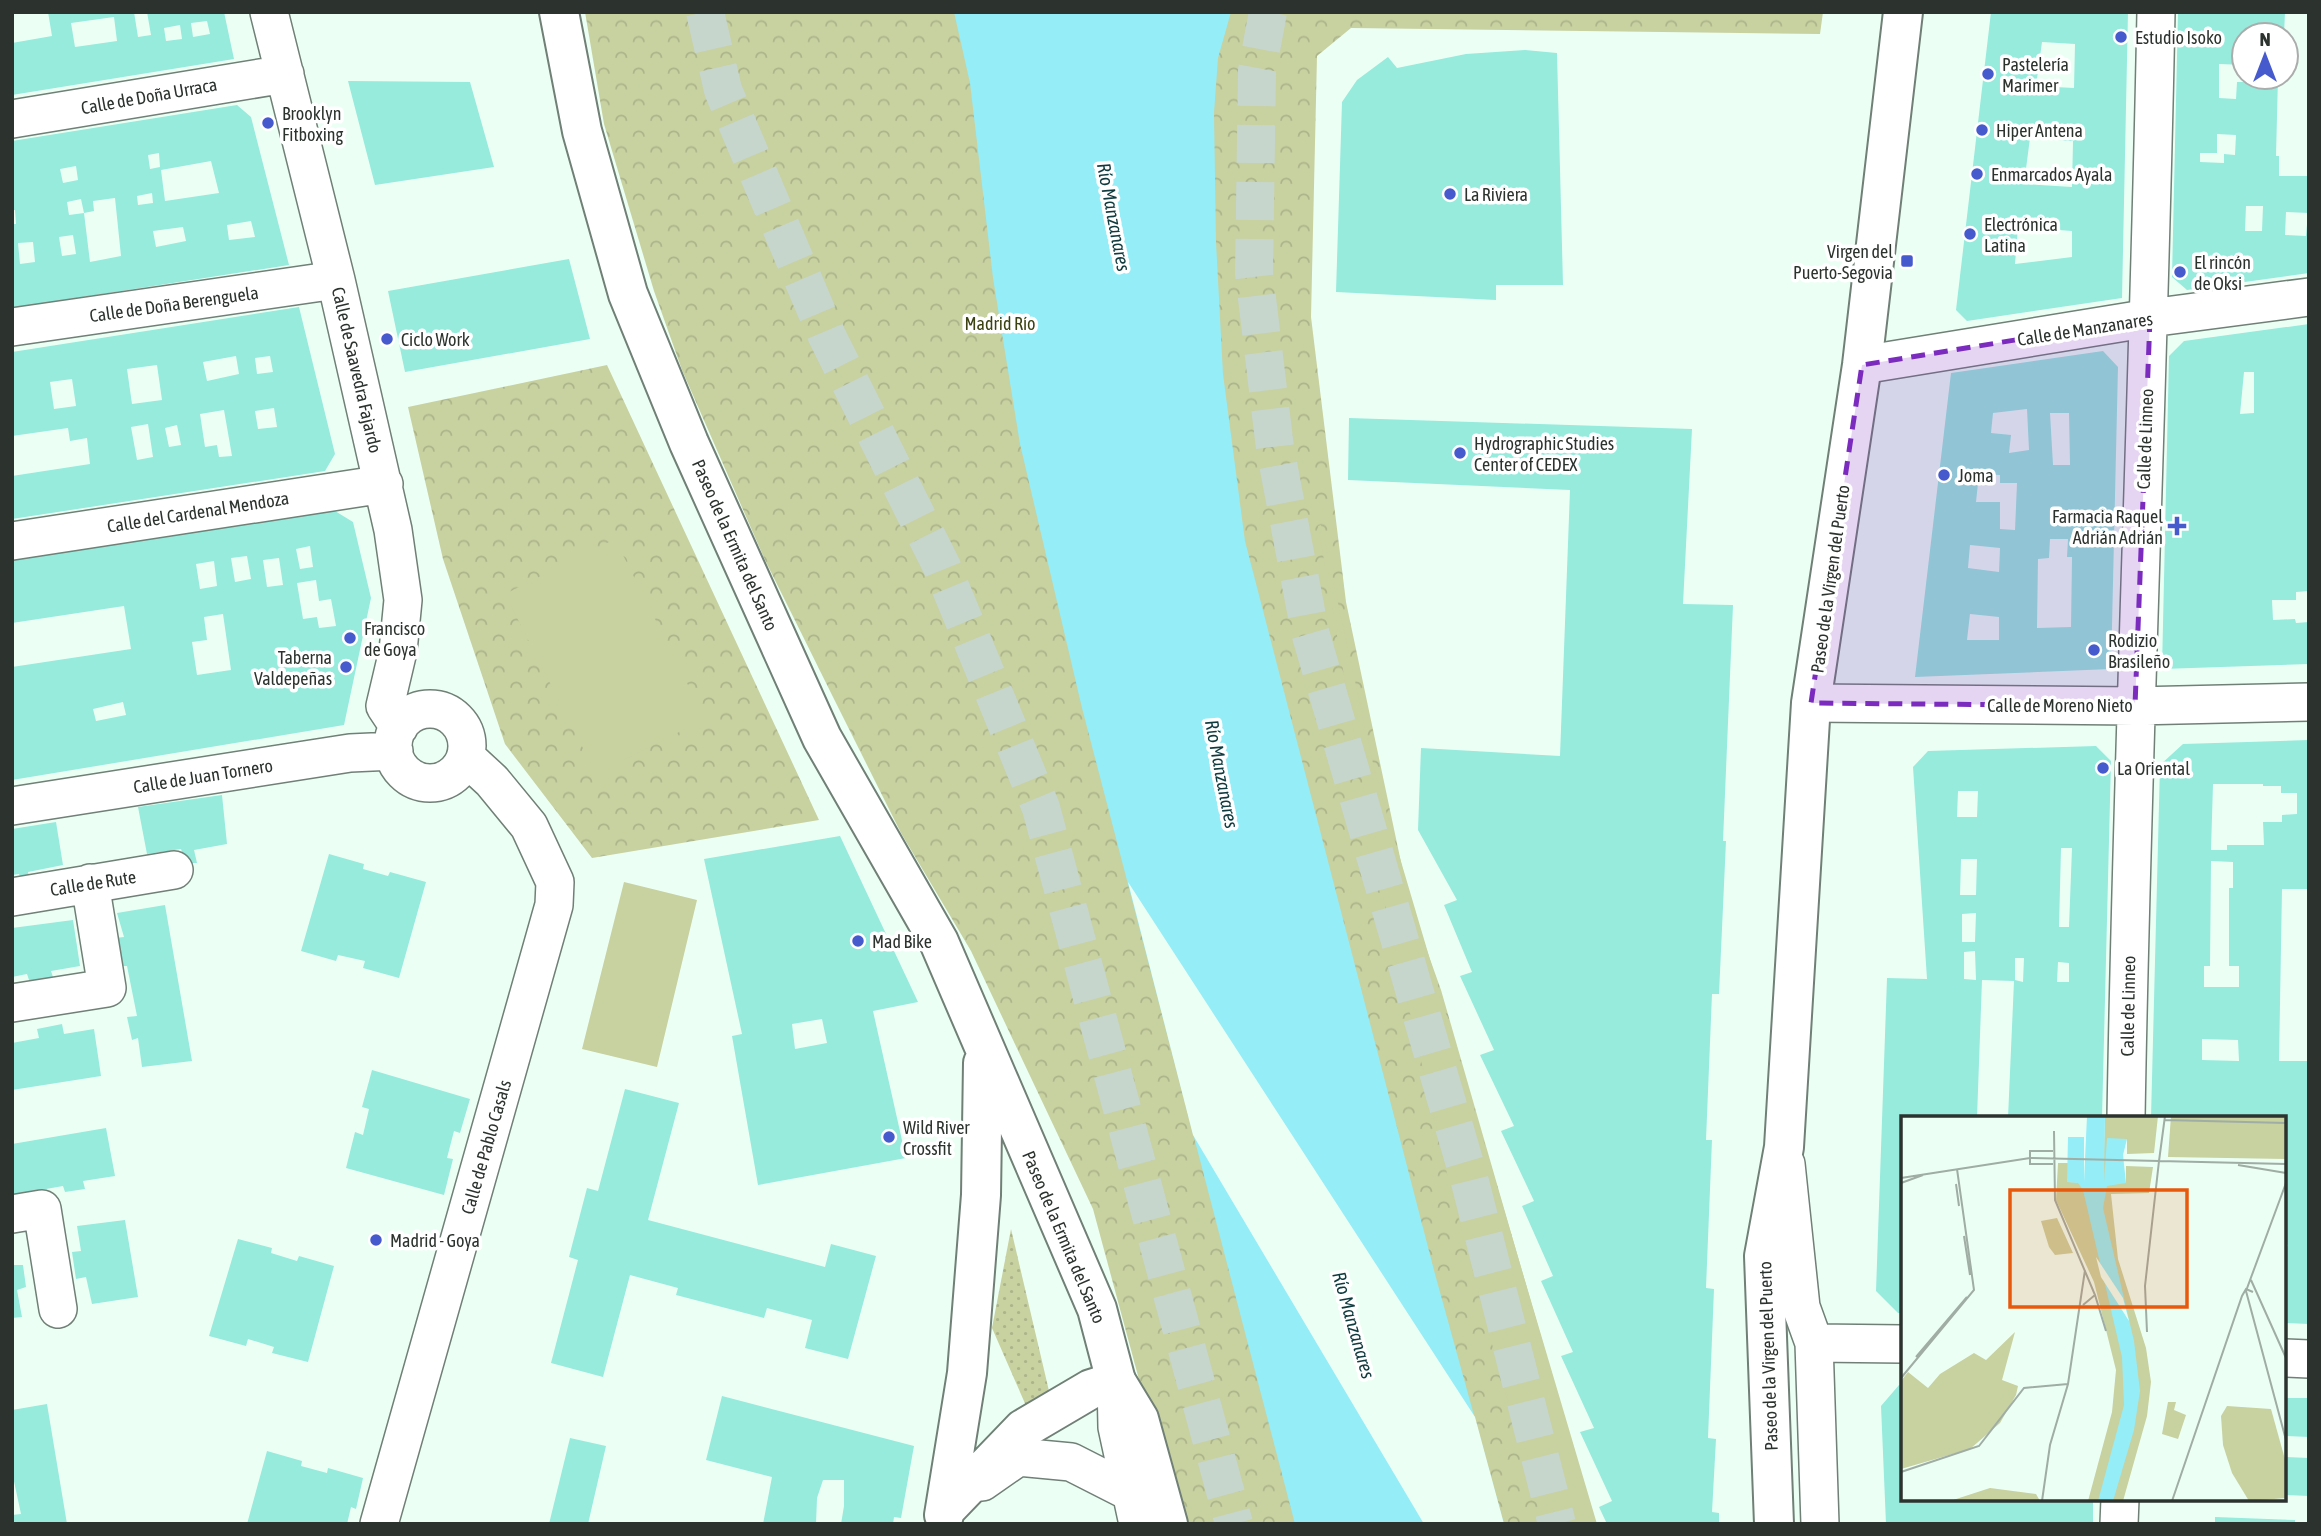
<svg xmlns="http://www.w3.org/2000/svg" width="2321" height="1536" viewBox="0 0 2321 1536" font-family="'Asap Condensed',sans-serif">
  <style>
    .grass { fill: url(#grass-dots) }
    .park { fill: url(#park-crowns) }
    .garden { fill: #c8d1a0 }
    .water { fill: #95edf7 }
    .pier { fill: #ecfff4 }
    .building { fill: #96ebdd; fill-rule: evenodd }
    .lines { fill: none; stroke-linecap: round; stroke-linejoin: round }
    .highway-tunnel { stroke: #c6d6cd; stroke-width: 38; stroke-dasharray: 38 19; stroke-linecap: butt }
    .street-casing { stroke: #708077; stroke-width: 40 }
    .secondary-casing { stroke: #708077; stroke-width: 42 }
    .highway-casing { stroke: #708077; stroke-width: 42 }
    .street { stroke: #fff; stroke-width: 37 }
    .secondary { stroke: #fff; stroke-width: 38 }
    .highway { stroke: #fff; stroke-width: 38 }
    .marked { fill: #7b2cbf; fill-opacity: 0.2; stroke: #7b2cbf; stroke-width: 5; stroke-dasharray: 14 9; stroke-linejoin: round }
    .poi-dot { fill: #465ace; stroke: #fff; stroke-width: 2.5 }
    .labels { text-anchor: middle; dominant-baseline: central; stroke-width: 7; stroke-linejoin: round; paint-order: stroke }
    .poi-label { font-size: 18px; fill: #2c332f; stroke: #fff; text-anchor: start }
    .street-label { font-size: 18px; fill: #2c332f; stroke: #fff }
    .park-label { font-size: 18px; fill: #3b4110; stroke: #fff }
    .water-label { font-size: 19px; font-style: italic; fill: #0f3a3e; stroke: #fff }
    .inset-road { fill: none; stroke: #9fada5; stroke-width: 2 }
    .view { fill: #e8590c; fill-opacity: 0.15; stroke: #e8590c; stroke-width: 3.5 }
    .inset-edge { fill: none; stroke: #2c332f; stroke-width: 3.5 }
  </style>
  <defs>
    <pattern id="grass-dots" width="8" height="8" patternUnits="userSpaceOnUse" patternTransform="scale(1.75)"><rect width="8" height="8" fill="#c8d1a0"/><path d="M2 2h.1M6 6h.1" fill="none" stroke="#acb48a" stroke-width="1.8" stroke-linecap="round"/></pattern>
    <pattern id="park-crowns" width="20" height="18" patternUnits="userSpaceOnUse" patternTransform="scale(1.75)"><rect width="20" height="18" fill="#c8d1a0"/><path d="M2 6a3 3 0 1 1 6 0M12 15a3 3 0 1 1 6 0" fill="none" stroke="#acb48a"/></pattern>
  </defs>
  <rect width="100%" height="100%" fill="#ecfff4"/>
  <path class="grass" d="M1011,1229L1049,1391L1027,1408L992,1328Z"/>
  <path class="park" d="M585,12H1823L1820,34L1351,28L1317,56L1311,317L1346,602L1409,900L1441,990L1595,1524H1178L1093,1209L971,951L901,833L831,693L765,560L682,370L654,291L604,124Z
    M607,365L819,820L592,858L505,744L443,559L408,407Z"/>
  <path class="garden" d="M1321,525L1376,777L1597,1524H1560L1528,1457L1505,1393L1448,1178L1380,883L1318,526Z
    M615,539L705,719L596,774L505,594Z
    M624,882L697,900L657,1067L582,1049Z"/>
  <path class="water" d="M954,12H1231L1218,58L1214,113L1216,242L1223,374L1245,541L1435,1274L1504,1524H1295L1082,708L1020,444L993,278L970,83Z"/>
  <path class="pier" d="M1128,882L1475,1417L1504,1524H1424L1193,1135Z"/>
  <path class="building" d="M48,12H134L138,37L151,35L147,12H224L234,59L12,95V43L52,36ZM114,17L117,41L75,47L71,23ZM207,21L210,34L193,37L191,23ZM180,25L182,39L166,41L164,28Z
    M1991,12H2128L2122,298L1967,321L1956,310ZM2042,42L2075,44L2074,88L2036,86ZM2030,138L2073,141L2072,187L2024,184ZM2018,227L2072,231V257L2015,264Z
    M2178,12H2285L2284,35H2244V65L2219,64V98L2236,99L2237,82H2248V77H2278L2276,156H2279V176H2309V213L2286,212L2285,235L2306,236L2307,224H2309V273L2187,290L2172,277ZM2217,134L2236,135L2235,155L2224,154V163L2200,162V153H2217ZM2246,206H2263L2262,231H2245Z
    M1525,50L1557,53L1563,285H1496V300L1336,292L1342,102L1357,80L1388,57L1397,68L1466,54Z
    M348,81L470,82L494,167L375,185Z
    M237,105L251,117L289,265L12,308V224H16L15,210H12V141ZM159,153L160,167L150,169L148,155ZM211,161L219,193L165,201L161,170ZM76,166L78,180L63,183L60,169ZM152,193L153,203L138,205L137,196ZM115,198L121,256L90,262L84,213L94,211L93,201ZM81,199L84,213L69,215L67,202ZM251,221L255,237L229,240L227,225ZM183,227L186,241L156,247L153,231ZM73,235L76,254L62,256L59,237ZM33,242L35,262L20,264L18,243Z
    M569,259L590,339L405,372L388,291Z
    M299,307L335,454L325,471L12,519V476L90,464L87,438L70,441L68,428L12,436V352ZM236,356L239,374L207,381L203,362ZM270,356L273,372L257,374L255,358ZM157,365L162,400L132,404L127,369ZM72,379L76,406L54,409L50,382ZM274,408L277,427L258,429L255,411ZM224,410L232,456L219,457L217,445L205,447L200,414ZM148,424L153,457L137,460L131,427ZM177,425L181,445L169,447L165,428Z
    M2309,324V591L2296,592V600H2272L2273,620L2295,619L2296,623L2309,622V664L2162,669L2169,356L2184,341ZM2244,372H2254V413L2240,414Z
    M2103,351L2118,367L2111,669L1915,677L1951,373ZM2027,409L2029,450L2009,453L2011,435L1991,433L1993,413ZM2050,413H2069L2070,465H2053ZM1979,474L2000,475V483H2017L2015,530L2000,529V502H1976ZM2050,539H2068L2067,557H2072L2071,627L2037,628L2038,559L2049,558ZM1970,545L2000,548L1999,572L1968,568ZM1970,614L1999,617V640H1967Z
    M1349,418L1692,429L1683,604L1733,605L1723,841H1726L1719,994H1712L1706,1140H1712L1706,1288L1714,1289L1708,1438L1716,1439L1712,1512L1719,1513V1524H1607L1599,1507L1612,1501L1580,1432L1594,1428L1561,1356L1573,1352L1541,1281L1553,1276L1522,1206L1534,1201L1501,1131L1514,1126L1480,1055L1494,1050L1460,976L1472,972L1444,905L1457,900L1418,830L1421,748L1560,756L1570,490L1348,480Z
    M335,511L353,522L371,598L344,725L12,780V667L131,649L124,606L12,623V558ZM310,546L313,567L300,569L296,549ZM247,556L251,579L235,582L231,558ZM279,558L283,585L267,587L263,560ZM214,561L217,586L200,589L196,564ZM316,580L319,601L331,599L336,626L319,628L317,617L303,619L297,583ZM223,614L231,670L197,675L192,642L207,640L204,617ZM123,702L126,715L96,721L93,709Z
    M2309,740V889H2282L2279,1061H2309V1324L2284,1323V1248L2288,1246L2284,1238V1118H2151L2160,765L2183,744ZM2213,784H2263V786H2281V793H2297V814L2282,815V822H2263L2264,845H2227V850H2211ZM2211,861L2233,862V888H2229V966H2239V987H2204V966H2210ZM2202,1039L2238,1040L2239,1061L2202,1060Z
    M2096,746L2111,761L2102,1118H2008L2014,981L1982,980L1977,1118H1903V1313H1898L1876,1291L1887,978L1927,979L1913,767L1928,751ZM1958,791H1978L1977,817H1957ZM2061,848H2072L2069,927H2059ZM1961,859H1977L1976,895H1960ZM1976,913L1975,942H1962V914ZM1975,951L1976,980L1964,979V952ZM2015,958H2024L2023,982L2015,980ZM2058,962L2069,963V982H2057Z
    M222,795L227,844L194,850L197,863H186L181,849L147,854L138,807Z
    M56,822L63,865L28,872L31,885L24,886L19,874L12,875V829Z
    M840,836L918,1002L873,1011L906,1158L758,1185L732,1036L742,1034L704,859ZM822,1019L827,1043L795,1049L792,1024Z
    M329,854L364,864L363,869L388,876L390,872L426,882L399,978L363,968L365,961L338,955L336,961L301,951Z
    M165,905L192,1061L142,1067L138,1038L132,1040L127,1017L137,1016L127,966H121L115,938L124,937L117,913Z
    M73,920L80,966L51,971L54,980L30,983L27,974L12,977V928Z
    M62,1024L64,1034L94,1029L101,1076L12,1090V1043L39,1038L37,1029Z
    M372,1070L470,1099L460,1133L454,1131L447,1158L453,1159L444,1195L346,1168L355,1132L363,1135L369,1109L362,1107Z
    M625,1089L679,1103L648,1220L825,1267L831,1244L876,1256L848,1359L805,1348L812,1320L767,1308L764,1318L676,1295L678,1288L630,1275L603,1377L551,1363L578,1260L569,1257L587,1188L598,1191Z
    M106,1128L115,1176L83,1181L85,1189L65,1192L63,1186L12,1195V1144Z
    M125,1220L138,1297L92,1304L86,1277L76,1279L72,1252L81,1251L77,1226Z
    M238,1239L272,1248L271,1253L297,1261L299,1256L334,1266L308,1362L272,1353L274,1347L248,1339L246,1346L209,1336Z
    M12,1265H23L26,1287L17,1290L22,1317L12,1318Z
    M1899,1385H1903V1499H2093V1524H1886L1881,1406Z
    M722,1396L914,1446L901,1518L894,1517L893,1524H841L844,1506V1480H823L817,1498L816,1524H763L772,1477L706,1460Z
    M2284,1398H2309V1437L2284,1436Z
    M47,1404L67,1524H12V1515L21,1514L12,1472V1410Z
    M570,1438L606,1446L588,1524H549Z
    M267,1451L302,1461L301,1466L327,1473L328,1468L363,1478L356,1509L351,1507L347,1524H247Z
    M2284,1457L2309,1458V1496L2284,1495Z
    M2215,1517L2295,1520V1524H2215Z"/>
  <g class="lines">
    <path class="highway-tunnel" d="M705,12L723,90L827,336L942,567L1041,808L1234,1524
      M1268,12L1257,71L1254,273L1275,448L1310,632L1469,1178L1557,1524"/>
    <defs>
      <path id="street" d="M269,12L336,280L393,530L403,600L398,651L385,706L399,727
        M12,119L285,74
        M12,327L336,280
        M1862,365L2150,318L2309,297
        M12,541L384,484
        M1811,703L2135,706L2309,702
        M393 746a37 37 0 1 1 74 0a37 37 0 1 1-74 0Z
        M12,806L350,753L394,751
        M12,897L174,870
        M12,1003L107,988L90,883
        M2126,1118C2132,749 2149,381 2156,12
        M1786,1164L1801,1307L1814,1343L1820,1524
        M12,1214L42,1209L58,1309
        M1814,1343L1903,1344
        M2284,1358L2309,1359
        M1116,1381L1117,1427L1138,1524
        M982,1482L1018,1457L1071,1462L1130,1492
        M379,1524L554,905L555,882L529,826L492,781L466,757
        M2119,1524L2120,1499"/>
      <path id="secondary" d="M559,12L582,131L628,294L689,443L822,738L939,942L1097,1309L1116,1381L1091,1389L1023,1429L945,1510
        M944,1515L967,1373L981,1195L983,1063
        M1774,1524L1764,1256L1784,1147L1811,703L1862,365L1903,12"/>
      <path id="highway" d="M1116,1381L1139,1419L1168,1524"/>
    </defs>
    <use href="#street" class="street-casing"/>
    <use href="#secondary" class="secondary-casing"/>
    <use href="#highway" class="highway-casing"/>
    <use href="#street" class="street"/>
    <use href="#secondary" class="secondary"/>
    <use href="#highway" class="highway"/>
  </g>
  <path class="marked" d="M2150,318L2135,706L1811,703L1862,365Z"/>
  <g class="poi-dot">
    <circle cx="2121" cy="37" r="7"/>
    <circle cx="1988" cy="74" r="7"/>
    <circle cx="268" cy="123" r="7"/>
    <circle cx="1982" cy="130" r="7"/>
    <circle cx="1977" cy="174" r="7"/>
    <circle cx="1450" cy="194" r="7"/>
    <circle cx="1970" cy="234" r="7"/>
    <rect x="1900" y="254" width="14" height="14" rx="3.5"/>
    <circle cx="2180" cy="272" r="7"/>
    <circle cx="387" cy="339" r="7"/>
    <circle cx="1460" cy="453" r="7"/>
    <circle cx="1944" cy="475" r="7"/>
    <path d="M2173.5 515.5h7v7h7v7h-7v7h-7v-7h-7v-7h7z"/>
    <circle cx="350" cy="638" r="7"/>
    <circle cx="2094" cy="650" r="7"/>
    <circle cx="346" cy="667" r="7"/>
    <circle cx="2103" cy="768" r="7"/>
    <circle cx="858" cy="941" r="7"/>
    <circle cx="889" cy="1137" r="7"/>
    <circle cx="376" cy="1240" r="7"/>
  </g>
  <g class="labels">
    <g class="poi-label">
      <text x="2135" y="37">Estudio Isoko</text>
      <text x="2002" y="64">Pastelería<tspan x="2002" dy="21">Marimer</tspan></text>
      <text x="282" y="113">Brooklyn<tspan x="282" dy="21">Fitboxing</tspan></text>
      <text x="1996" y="130">Hiper Antena</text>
      <text x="1991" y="174">Enmarcados Ayala</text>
      <text x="1464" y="194">La Riviera</text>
      <text x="1984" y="224">Electrónica<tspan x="1984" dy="21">Latina</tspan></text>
      <text x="1893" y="251" text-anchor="end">Virgen del<tspan x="1893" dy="21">Puerto-Segovia</tspan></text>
      <text x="2194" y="262">El rincón<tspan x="2194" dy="21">de Oksi</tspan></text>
      <text x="401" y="339">Ciclo Work</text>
      <text x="1474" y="443">Hydrographic Studies<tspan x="1474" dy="21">Center of CEDEX</tspan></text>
      <text x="1958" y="475">Joma</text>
      <text x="2163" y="516" text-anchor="end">Farmacia Raquel<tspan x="2163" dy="21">Adrián Adrián</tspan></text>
      <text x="364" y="628">Francisco<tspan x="364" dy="21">de Goya</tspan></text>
      <text x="2108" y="640">Rodizio<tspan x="2108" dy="21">Brasileño</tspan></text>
      <text x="332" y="657" text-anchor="end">Taberna<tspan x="332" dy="21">Valdepeñas</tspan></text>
      <text x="2117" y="768">La Oriental</text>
      <text x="872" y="941">Mad Bike</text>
      <text x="903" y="1127">Wild River<tspan x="903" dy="21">Crossfit</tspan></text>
      <text x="390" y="1240">Madrid - Goya</text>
    </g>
    <g class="street-label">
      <text transform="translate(149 96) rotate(-10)">Calle de Doña Urraca</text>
      <text transform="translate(174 304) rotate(-8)">Calle de Doña Berenguela</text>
      <text transform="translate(2085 329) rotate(-9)">Calle de Manzanares</text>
      <text transform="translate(357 370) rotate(77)">Calle de Saavedra Fajardo</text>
      <text transform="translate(2145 439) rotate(-88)">Calle de Linneo</text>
      <text transform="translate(198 512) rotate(-9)">Calle del Cardenal Mendoza</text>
      <text transform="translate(735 545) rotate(66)">Paseo de la Ermita del Santo</text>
      <text transform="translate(1830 579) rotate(-82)">Paseo de la Virgen del Puerto</text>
      <text x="2060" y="705">Calle de Moreno Nieto</text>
      <text transform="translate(203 776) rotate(-9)">Calle de Juan Tornero</text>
      <text transform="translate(93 883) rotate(-9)">Calle de Rute</text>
      <text transform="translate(2128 1006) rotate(-89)">Calle de Linneo</text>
      <text transform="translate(486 1147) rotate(-74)">Calle de Pablo Casals</text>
      <text transform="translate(1064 1237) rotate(67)">Paseo de la Ermita del Santo</text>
      <text transform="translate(1768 1356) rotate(-92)">Paseo de la Virgen del Puerto</text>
    </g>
    <g class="park-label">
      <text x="1000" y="323">Madrid Río</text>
    </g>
    <g class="water-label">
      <text transform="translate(1114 217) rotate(79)">Río Manzanares</text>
      <text transform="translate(1222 774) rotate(79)">Río Manzanares</text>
      <text transform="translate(1354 1325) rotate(74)">Río Manzanares</text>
    </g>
  </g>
  <g transform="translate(1901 1116)">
    <rect width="385" height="385" fill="#ecfff4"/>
    <path d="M204,0H257L253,37L226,38V23H206L216,67H225V50L252,51L248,77L210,78L217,143L245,232L250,266L246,300L222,385H187L211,296L215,254L193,166L155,84L157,47H167V66L202,67ZM270,0H385V43L267,41ZM156,102L172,137L154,139L148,131L140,105ZM114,216L101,264L117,270L115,279L99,307L69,333L0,353V265L7,256L27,272L39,258L73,237L85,244ZM267,286H275L273,294L285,299L277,323L261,318ZM89,372L135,378L139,385H49Z" fill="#c8d1a0"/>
    <path d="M326,290L370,293L385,347V382L348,385L331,357L322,329L320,300Z" fill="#c8d1a0"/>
    <path d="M186,0H204L203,66L206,22L226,23L222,39L225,67L206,70L202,92L233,225L239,275L233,314L212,385H197L223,289L221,241L182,74L177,67L166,66L167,21H183V66Z" fill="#95edf7"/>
    <path d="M195,141L222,182L228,205L200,161Z" fill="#ecfff4"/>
    <path class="inset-road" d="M264,4L385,7M153,15L154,84L194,179L182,189M152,35H129V48H152M258,45L264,0M337,49L385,57M0,62L129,42L385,48M0,67L22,59M385,67L345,175L385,324M55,68L58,90M63,120L69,159M350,164L385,242M194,179L205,215M246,216L244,170L258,45M15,241L66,181M0,262L73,174L56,53M0,356L78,330L123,272L167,268M141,385L149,329L167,268L184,154M271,385L341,180L345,173L352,176"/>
    <path class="view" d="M109,74H286V191H109Z"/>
    <rect width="385" height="385" class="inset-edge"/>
  </g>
  <rect width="2321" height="1536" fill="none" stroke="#2c332f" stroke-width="28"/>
  <g transform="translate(2265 56)"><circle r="33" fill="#ffffff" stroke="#abadac" stroke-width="2"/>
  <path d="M0-5L12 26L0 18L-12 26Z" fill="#465ace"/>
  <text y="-10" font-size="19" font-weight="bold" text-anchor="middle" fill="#2c332f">N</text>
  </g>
</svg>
